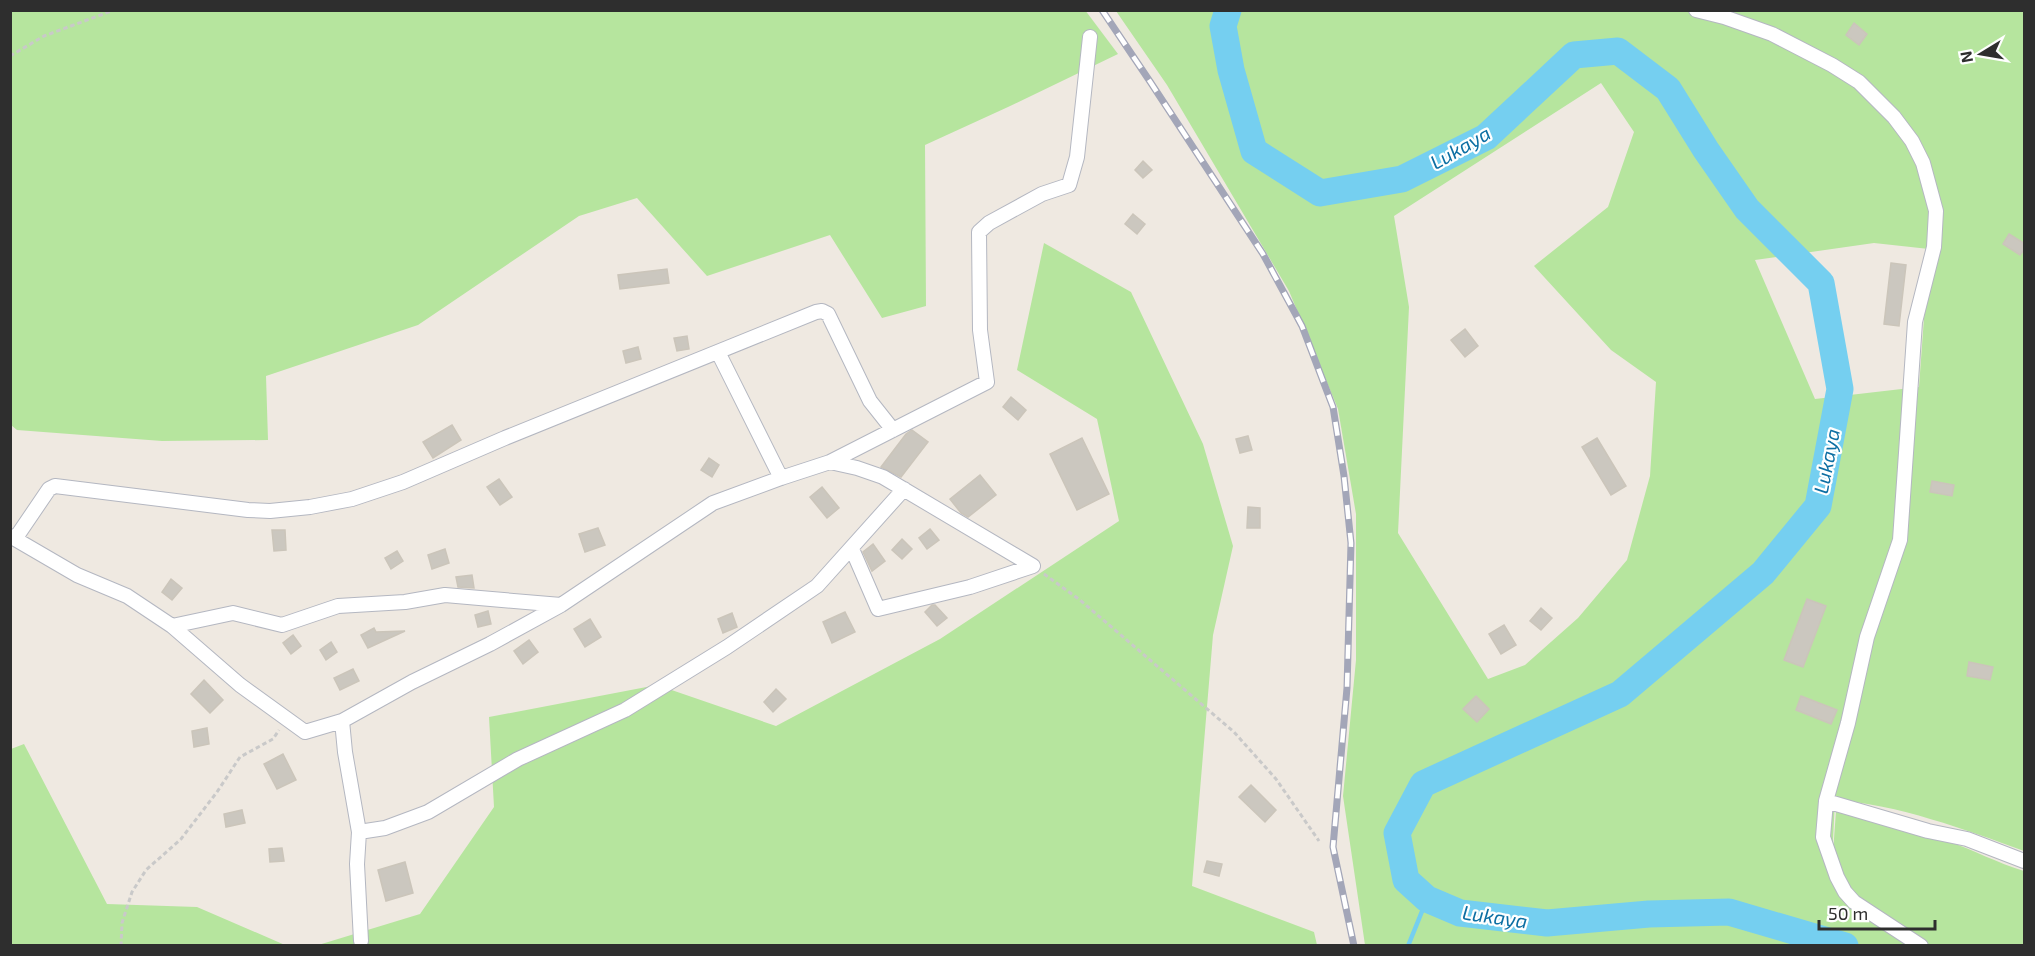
<svg xmlns="http://www.w3.org/2000/svg" width="2035" height="956" viewBox="0 0 2035 956" font-family="'Exo 2',sans-serif">
  <style>
    .green { fill: #b6e59e; fill-rule: evenodd }
    .lines { fill: none; stroke-linecap: round; stroke-linejoin: round }
    .stream { stroke: #75cff0; stroke-width: 4.5 }
    .river { stroke: #75cff0; stroke-width: 27 }
    .building { fill: #cbc7bf; stroke: #cbc5ba; stroke-width: 1.5 }
    .street-casing { stroke: #b4b7c1; stroke-width: 16 }
    .path { stroke: #c9c9c9; stroke-width: 3; stroke-dasharray: 4.5 3; stroke-linecap: butt }
    .street { stroke: #fff; stroke-width: 14 }
    .rail-casing { stroke: #a3a6b8; stroke-width: 7 }
    .rail { stroke: #fff; stroke-width: 4.5; stroke-dasharray: 14; stroke-linecap: butt }
    .labels { text-anchor: middle; dominant-baseline: central; stroke-width: 4.5; stroke-linejoin: round; paint-order: stroke }
    .water-label { font-size: 20px; font-style: italic; fill: #0d6fa3; stroke: #fff }
  </style>
  <rect width="100%" height="100%" fill="#efe9e1"/>
  <path class="green" d="M1085,10L1118,54L1008,107L925,145L926,306L882,318L830,235L707,276L637,198L579,216L418,325L266,376L268,440L162,441L17,430L11,425L10,11Z
    M1116,11H2024V851C1967,830 1896,804 1835,800L1831,880L1836,811C1873,821 1911,828 1947,841C1974,850 1997,863 2024,871V945L1856,946L1851,941L1845,946L1365,945L1343,796L1356,660V514L1338,409L1289,291L1167,85ZM1601,83L1634,132L1608,207L1534,266L1611,350L1656,382L1650,476L1627,560L1578,618L1525,665L1488,679L1398,533L1409,307L1394,216ZM1874,243L1929,249L1919,387L1815,399L1755,260Z
    M1044,243L1131,292L1203,444L1233,546L1213,635L1192,886L1314,932L1317,945L315,946L420,914L494,807L489,717L657,685L776,726L940,639L1119,521L1097,419L1017,370Z
    M24,744L107,904L197,907L285,945H11V749Z"/>
  <g class="lines">
    <path class="stream" d="M1408,946L1427,899"/>
    <path class="river" d="M1228,10L1223,26L1231,70L1254,151L1320,193L1402,179L1486,137L1574,55L1618,51L1668,89L1706,150L1747,209L1821,283L1840,389L1818,506L1763,573L1620,694L1423,784L1397,833L1406,880L1427,899L1460,913L1547,923L1649,914L1729,912L1845,946"/>
  </g>
  <path class="building" d="M1854,23L1867,34L1859,45L1846,35Z
    M1143,161L1152,170L1143,178L1135,170Z
    M1133,214L1145,224L1137,234L1125,224Z
    M2009,234L2025,244V249L2020,255L2003,244Z
    M1891,263L1906,265L1899,326L1884,324Z
    M667,269L669,283L620,289L618,275Z
    M1465,329L1478,346L1465,357L1451,340Z
    M687,336L689,349L677,351L674,338Z
    M638,347L641,359L626,363L623,351Z
    M1011,397L1026,410L1018,420L1003,407Z
    M452,425L461,440L433,458L423,442Z
    M912,430L928,442L901,477L881,467L906,434Z
    M1248,436L1252,450L1240,453L1236,439Z
    M1082,438L1109,494L1077,510L1050,454Z
    M1597,438L1626,486L1611,495L1582,447Z
    M709,458L719,465L712,477L701,470Z
    M980,475L996,495L968,517L961,513L950,499Z
    M499,479L512,497L500,505L487,487Z
    M1932,481L1954,485L1952,496L1930,492Z
    M822,487L839,508L827,518L810,497Z
    M1248,507L1260,508V528H1247Z
    M598,528L605,545L585,552L579,534Z
    M930,529L939,540L927,549L919,538Z
    M272,530H285L286,550L274,551Z
    M902,539L912,549L902,559L892,550Z
    M873,544L885,561L872,571L863,552Z
    M445,549L449,563L432,569L428,555Z
    M397,551L403,561L391,569L385,558Z
    M472,575L474,588L458,587L456,577Z
    M171,579L182,588L172,600L162,592Z
    M1807,599L1826,606L1803,667L1784,660Z
    M932,605H935L947,618L937,626L925,612Z
    M1541,608L1552,618L1541,630L1530,621Z
    M488,611L491,624L478,627L475,615Z
    M845,612L855,632L832,643L823,622Z
    M732,613L737,627L723,633L718,619Z
    M590,619L601,637L585,647L574,629Z
    M1504,625L1516,645L1501,654L1489,634Z
    M374,628L376,632L405,631L368,648L361,635Z
    M293,635L301,646L291,654L283,643Z
    M529,640L538,652L523,664L514,651Z
    M331,642L337,652L326,660L320,650Z
    M1969,662L1993,667L1990,680L1967,676Z
    M353,669L359,681L340,690L334,678Z
    M204,680L223,700L210,713L191,694Z
    M776,689L786,699L773,712L764,702Z
    M1476,696L1489,709L1477,722L1463,709Z
    M1801,696L1837,710L1831,724L1796,710Z
    M207,728L209,744L194,747L192,731Z
    M283,754L296,780L277,789L264,764Z
    M1251,785L1276,810L1265,822L1239,797Z
    M242,810L245,823L226,827L224,814Z
    M282,848L284,861L270,862L269,849Z
    M1207,861L1222,864L1219,876L1204,872Z
    M405,862L413,893L386,901L378,870Z"/>
  <g class="lines">
    <defs>
      <path id="street" d="M1696,10L1724,17L1772,34L1832,65L1859,82L1894,117L1912,141L1923,163L1936,211L1934,247L1915,322L1900,540L1867,637L1848,723L1826,801L1823,837L1837,877L1845,892L1854,902L1921,946
        M718,352L781,478
        M830,462L987,382L980,330L979,232L989,223L1042,194L1069,185L1077,157L1090,37
        M10,536L77,575L127,596L172,626L240,685L305,732L342,721L412,682L490,644L561,605L713,503L781,478L830,462L857,468L883,477L1033,566
        M15,539L49,489L55,486L248,510L270,511L310,507L352,499L403,482L505,438L816,312L822,311L828,314L870,401L893,430
        M852,549L878,609L970,587L1033,566
        M172,626L233,613L282,625L338,606L405,602L445,595L561,605
        M342,721L345,752L359,832L357,864L361,941
        M1826,801L1928,831L1967,839L2024,861
        M359,832L385,828L428,812L518,759L625,710L727,647L817,586L904,489"/>
    </defs>
    <use href="#street" class="street-casing"/>
    <path class="path" d="M10,56L44,36L114,10
      M1044,574L1080,600L1234,732L1276,779L1319,841
      M121,946L122,923L132,892L146,870L181,839L217,792L240,757L273,739L279,730"/>
    <use href="#street" class="street"/>
    <defs>
      <path id="rail" d="M1102,10L1151,83L1263,254L1302,326L1333,407L1344,476L1351,543L1347,688L1333,847L1354,946"/>
    </defs>
    <use href="#rail" class="rail-casing"/>
    <use href="#rail" class="rail"/>
  </g>
  <g class="labels">
    <g class="water-label">
      <text transform="translate(1460 147) rotate(-30)">Lukaya</text>
      <text transform="translate(1826 461) rotate(-79)">Lukaya</text>
      <text transform="translate(1495 916) rotate(8)">Lukaya</text>
    </g>
  </g>
  <rect width="2035" height="956" fill="none" stroke="#2e2e2e" stroke-width="24"/>
  <g transform="translate(1981 54) rotate(259)" stroke="#ffffff" stroke-width="4.5" paint-order="stroke">
  <path d="M0-4.5L10 22L0 15L-10 22Z" fill="#2e2e2e"/>
  <text y="-9" font-size="16" font-weight="bold" text-anchor="middle" fill="#2e2e2e">N</text>
  </g>
  <path d="M1819 920v9h116v-9" fill="none" stroke="#2e2e2e" stroke-width="3"/>
  <text x="1828" y="920" font-size="18" fill="#2e2e2e" stroke="#ffffff" stroke-width="4.5" paint-order="stroke">50 m</text>
</svg>
